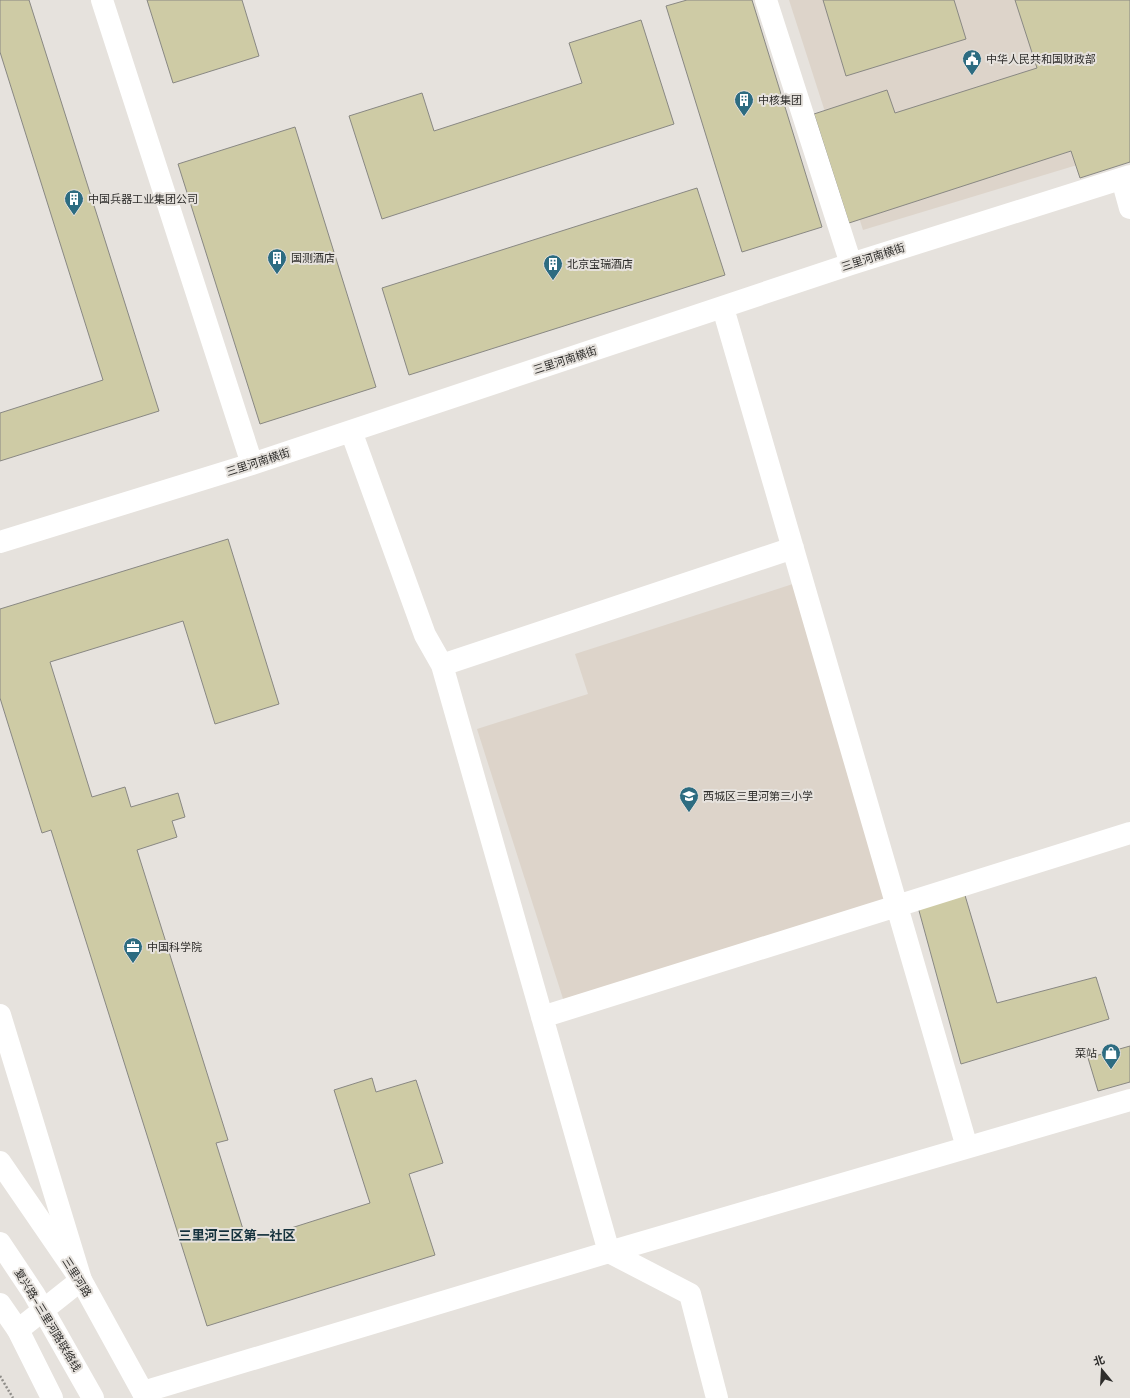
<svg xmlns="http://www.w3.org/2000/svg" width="1130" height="1398" viewBox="0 0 1130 1398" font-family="'PT Sans Narrow','Noto Sans SC',sans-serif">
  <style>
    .built { fill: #ddd4ca }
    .building { fill: #cecba5; stroke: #898883 }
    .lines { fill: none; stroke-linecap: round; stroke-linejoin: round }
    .path { stroke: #8f8d89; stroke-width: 2.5; stroke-dasharray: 2 2; stroke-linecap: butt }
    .minor { stroke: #fff; stroke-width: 22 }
    .major { stroke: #fff; stroke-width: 22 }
    .labels { text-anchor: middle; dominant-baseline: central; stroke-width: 4; stroke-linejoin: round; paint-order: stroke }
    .poi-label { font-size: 11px; fill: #2e2d2b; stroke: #e6e2dd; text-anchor: start }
    .street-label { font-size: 11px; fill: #2e2d2b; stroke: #e6e2dd }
    .quarter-label { font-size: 13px; font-weight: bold; fill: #14313c; stroke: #e6e2dd }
  </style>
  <rect width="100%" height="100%" fill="#e6e2dd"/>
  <path class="built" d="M789,0H1129L1130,149L863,230Z
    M799,582L900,897L565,1005L477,729L588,694L575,654Z"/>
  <path class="building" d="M0,0H29L159,411L0,461V413L103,380L0,52Z
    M147,0H242L259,56L173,83Z
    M687,0H752L822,227L742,252L666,6Z
    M823,0H954L966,39L846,76Z
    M1015,0H1130V162L1080,178L1071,151L849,223L814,114L887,90L895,113L1037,68Z
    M641,20L674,124L382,219L349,116L422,93L434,131L582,83L569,43Z
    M295,127L376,387L260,424L178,164Z
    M697,188L725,275L409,375L382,288Z
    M228,539L279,704L215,724L183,621L50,662L92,797L125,787L131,807L178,793L185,817L172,821L177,837L137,850L228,1140L216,1143L247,1242L370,1203L334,1090L372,1078L376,1092L416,1080L443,1163L409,1174L435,1255L207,1326L51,830L42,833L0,698V609Z
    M964,892L997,1003L1096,977L1109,1019L961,1064L918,907Z
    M1130,1046V1082L1098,1091L1088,1058Z"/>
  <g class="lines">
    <path class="path" d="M0,1376L13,1398"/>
    <path class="minor" d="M102,0L252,464
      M766,0L851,264
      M1122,179L1130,208
      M723,308L964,1137
      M351,431L425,635L442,665L609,1252L690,1294L717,1398
      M0,542L252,464L851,264L1130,176
      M442,665L793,548
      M0,1015L81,1280L18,1330
      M542,1017L1130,833
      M143,1392L609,1252L1130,1100"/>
    <path class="major" d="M0,1162L81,1280L146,1398
      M0,1243L34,1294L93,1398
      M0,1304L18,1330L52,1398"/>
  </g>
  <defs>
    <symbol id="civic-pin" viewBox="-11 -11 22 30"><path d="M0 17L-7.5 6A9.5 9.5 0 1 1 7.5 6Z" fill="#2d6c81" stroke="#e6e2dd"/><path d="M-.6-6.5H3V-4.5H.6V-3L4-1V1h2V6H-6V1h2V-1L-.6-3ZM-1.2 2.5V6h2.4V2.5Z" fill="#fff"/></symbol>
    <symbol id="building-pin" viewBox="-11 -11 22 30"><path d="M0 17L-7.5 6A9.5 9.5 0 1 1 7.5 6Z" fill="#2d6c81" stroke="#e6e2dd"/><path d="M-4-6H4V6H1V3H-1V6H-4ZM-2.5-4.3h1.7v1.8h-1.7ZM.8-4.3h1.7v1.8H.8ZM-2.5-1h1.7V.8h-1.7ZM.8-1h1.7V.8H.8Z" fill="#fff"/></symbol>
    <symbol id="school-pin" viewBox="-11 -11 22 30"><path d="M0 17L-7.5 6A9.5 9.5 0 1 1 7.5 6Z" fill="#2d6c81" stroke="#e6e2dd"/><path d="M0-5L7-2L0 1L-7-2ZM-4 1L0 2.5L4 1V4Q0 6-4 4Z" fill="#fff"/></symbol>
    <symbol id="office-pin" viewBox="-11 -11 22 30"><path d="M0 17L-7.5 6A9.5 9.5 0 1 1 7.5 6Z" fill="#2d6c81" stroke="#e6e2dd"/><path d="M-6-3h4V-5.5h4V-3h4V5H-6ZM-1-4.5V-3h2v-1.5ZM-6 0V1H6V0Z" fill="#fff"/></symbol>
    <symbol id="shop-pin" viewBox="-11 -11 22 30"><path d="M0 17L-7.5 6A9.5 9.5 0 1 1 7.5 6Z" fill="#2d6c81" stroke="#e6e2dd"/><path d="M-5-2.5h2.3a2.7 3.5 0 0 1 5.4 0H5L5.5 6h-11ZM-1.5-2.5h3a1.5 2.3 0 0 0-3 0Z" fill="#fff"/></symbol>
  </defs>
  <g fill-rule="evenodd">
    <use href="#civic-pin" x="961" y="48" width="22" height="30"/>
    <use href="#building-pin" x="733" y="89" width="22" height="30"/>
    <use href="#building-pin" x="63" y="188" width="22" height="30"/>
    <use href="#building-pin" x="266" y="247" width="22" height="30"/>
    <use href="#building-pin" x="542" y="253" width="22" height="30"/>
    <use href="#school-pin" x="678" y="785" width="22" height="30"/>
    <use href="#office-pin" x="122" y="936" width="22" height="30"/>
    <use href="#shop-pin" x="1100" y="1042" width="22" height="30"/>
  </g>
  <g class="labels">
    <g class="poi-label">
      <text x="986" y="59">中华人民共和国财政部</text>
      <text x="758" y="100">中核集团</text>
      <text x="88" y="199">中国兵器工业集团公司</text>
      <text x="291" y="258">国测酒店</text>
      <text x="567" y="264">北京宝瑞酒店</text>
      <text x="703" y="796">西城区三里河第三小学</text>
      <text x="147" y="947">中国科学院</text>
      <text x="1097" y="1053" text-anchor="end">菜站</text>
    </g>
    <g class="street-label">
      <text transform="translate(873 257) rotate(-18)">三里河南横街</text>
      <text transform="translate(565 360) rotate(-18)">三里河南横街</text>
      <text transform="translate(258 462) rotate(-18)">三里河南横街</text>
      <text transform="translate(77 1277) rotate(58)">三里河路</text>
      <text transform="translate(48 1320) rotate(59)">复兴路—三里河路联络线</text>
    </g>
    <g class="quarter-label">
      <text x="237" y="1235">三里河三区第一社区</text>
    </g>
  </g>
  <g transform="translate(1102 1370) rotate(342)" stroke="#e6e2dd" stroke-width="3" paint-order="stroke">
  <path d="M0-3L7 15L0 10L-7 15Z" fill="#2e2d2b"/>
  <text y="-6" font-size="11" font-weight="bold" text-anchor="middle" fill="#2e2d2b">北</text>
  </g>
</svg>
